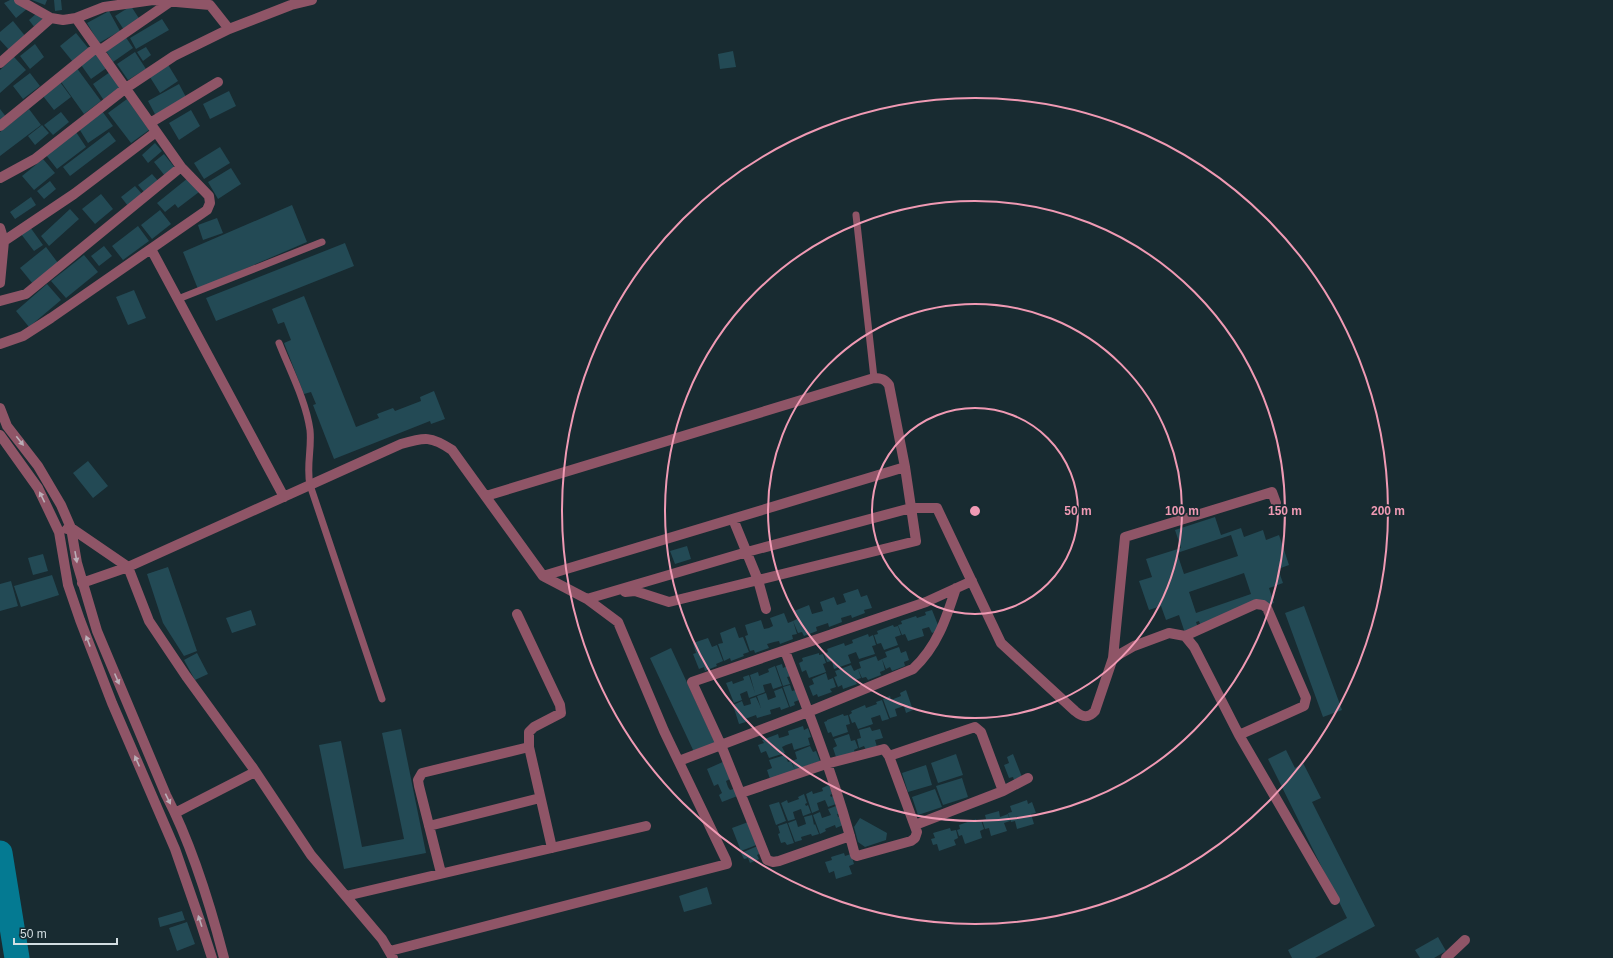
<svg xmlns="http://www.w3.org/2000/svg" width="1613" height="958" viewBox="0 0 1613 958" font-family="Helvetica,sans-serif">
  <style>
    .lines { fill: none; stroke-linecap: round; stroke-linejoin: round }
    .river { stroke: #047a92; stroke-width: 25 }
    .building { fill: #234a55; fill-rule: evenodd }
    .lane { stroke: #8f5567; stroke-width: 7 }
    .street { stroke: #8f5567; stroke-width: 10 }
    .oneway { fill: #bbaeb7 }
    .ring { fill: none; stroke: #f09ab4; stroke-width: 2 }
    .centre { fill: #f09ab4; stroke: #182b31; stroke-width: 2 }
    .ring-label { font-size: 12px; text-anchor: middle; font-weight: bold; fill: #f09ab4; stroke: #182b31; stroke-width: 3.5; stroke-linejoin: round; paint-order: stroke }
  </style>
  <rect width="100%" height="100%" fill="#182b31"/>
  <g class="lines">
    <path class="river" d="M0,853L17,958"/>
  </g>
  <path class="building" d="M10,0H14L28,8L16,18L4,3Z
    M32,0H47L45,5Z
    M54,0H61L62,10L55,11Z
    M131,6L140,20L124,30L115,16Z
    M109,11L120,31L99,43L87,23Z
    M37,13L44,21L35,28L29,20Z
    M162,19L169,30L136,49L130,38Z
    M13,21L26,37L10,51L0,40V32Z
    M76,33L89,49L73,62L60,46Z
    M125,36L133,48L113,62L105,49Z
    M35,44L44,57L30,69L20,56Z
    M146,47L151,55L143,61L137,52Z
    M96,50L108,67L91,79L79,62Z
    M733,51L736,67L720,69L718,54Z
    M135,52L146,69L128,80L117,64Z
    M14,57L26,70L0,93V70Z
    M167,63L178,81L160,93L148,74Z
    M76,67L101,101L84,114L59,79Z
    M110,72L122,90L105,102L93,84Z
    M30,73L40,86L23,99L13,86Z
    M60,82L71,97L54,110L43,96Z
    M179,84L187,99L156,116L148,101Z
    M229,91L236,106L210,119L203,104Z
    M127,99L149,130L131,143L108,113Z
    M0,109L7,118L0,124Z
    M29,109L41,125L0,156V132Z
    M191,110L200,126L179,140L169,123Z
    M102,111L113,126L88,143L78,127Z
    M61,112L69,122L53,135L44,125Z
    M42,125L49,133L35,145L28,136Z
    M76,132L86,147L57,169L46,155Z
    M109,132L116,141L70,176L63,167Z
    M155,143L162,151L148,163L142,155Z
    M220,147L230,163L204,179L194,163Z
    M164,154L175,168L165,176L154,162Z
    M43,159L55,173L34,190L22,176Z
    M231,168L241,184L218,199L208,182Z
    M152,174L159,182L145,193L138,185Z
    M188,178L199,192L178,208L175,204L165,212L157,203Z
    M50,181L56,189L44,199L37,191Z
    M135,186L142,194L128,206L121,197Z
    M101,194L113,209L95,224L82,209Z
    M31,197L36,205L15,219L10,212Z
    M292,205L307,242L198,289L183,252Z
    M70,209L79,219L49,246L41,236Z
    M160,210L171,224L152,239L141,225Z
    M217,218L223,233L203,240L198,225Z
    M138,226L149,241L123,260L112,246Z
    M30,227L43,245L34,251L21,234Z
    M345,243L354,266L216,321L206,298Z
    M104,246L112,256L99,266L91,256Z
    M46,247L58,263L33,284L20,268Z
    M84,255L98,272L66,298L51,281Z
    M47,284L61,300L29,327L16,311Z
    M134,290L146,318L128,325L116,297Z
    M304,296L356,427L379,418L377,414L393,408L395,411L421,401L420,397L434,391L445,419L431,424L430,421L334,459L313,405L316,404L311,392L304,394L284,343L291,340L284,322L278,324L272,309Z
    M88,461L108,486L93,498L73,473Z
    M1215,517L1221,535L1241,528L1244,537L1263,530L1266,540L1279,535L1289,565L1278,569L1283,583L1269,588L1274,603L1201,627L1199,621L1196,622L1198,628L1185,633L1179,615L1166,620L1161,606L1149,610L1139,581L1152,577L1146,559L1181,548L1175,530ZM1231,535L1238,556L1184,574L1177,553ZM1244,573L1251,594L1196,613L1189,592Z
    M687,546L691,559L675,564L670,551Z
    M43,554L48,571L33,575L28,558Z
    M168,567L197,651L184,656L163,623L147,574Z
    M52,575L59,595L21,607L14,586Z
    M11,581L18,606L0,611V584Z
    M858,589L861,597L867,595L872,608L864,610L865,613L852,618L851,615L841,618L842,622L829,627L828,623L816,627L817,631L804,636L802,632L798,633L793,621L797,619L794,611L809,605L812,614L823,611L820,602L834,597L837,605L846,602L843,594Z
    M1304,606L1342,710L1323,717L1285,613Z
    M251,610L256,625L232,633L226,618Z
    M932,610L940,630L932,633L929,627L922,629L924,636L908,641L905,634L902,635L898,625L902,624L901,621L916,616L917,618L926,615L925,612Z
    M784,613L788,623L793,621L797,634L792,635L793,639L780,644L779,641L774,642L769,628L773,626L770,618Z
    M761,620L764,629L769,628L774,642L767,644L769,648L755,653L754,650L750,651L745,636L748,635L745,625Z
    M893,625L894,627L898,626L901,635L895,637L898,645L884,650L881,643L877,644L874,635L878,634L877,631Z
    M735,627L739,638L743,637L749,652L743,654L744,656L731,661L730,658L724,661L718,644L723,643L720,633Z
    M868,634L869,637L873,635L876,645L872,646L875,654L859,659L856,652L848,655L851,663L834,669L832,661L827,662L824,654L828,652L827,649L844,643L845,646L853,643L852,640Z
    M708,638L712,647L717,645L723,661L716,664L717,666L705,671L704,667L699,669L693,654L696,653L693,643Z
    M899,647L901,653L906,651L909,660L904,662L905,666L892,671L890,667L886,669L882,659L887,657L885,652Z
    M671,648L715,743L694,752L650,658Z
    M197,653L208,674L195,680L184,660Z
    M819,653V655L823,654L826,663L823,664L826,672L809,678L806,670L802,672L799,663L803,661L802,658Z
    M876,656L878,661L882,659L885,670L880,672L881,675L868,680L866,677L862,678L858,669L861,668L859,662Z
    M782,664L783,668L787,666L791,676L787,677L790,684L783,686L776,666Z
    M851,665L854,671L858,669L861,678L855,680L857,684L843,689L842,685L838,687L834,677L837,676L835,671Z
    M775,666L782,686L773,689L771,683L763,685L765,692L749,698L747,691L740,694L742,700L734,703L726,683L732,681L733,684L744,680L743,677L749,675L755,693L750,675L758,672L759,676L769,672L768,669Z
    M826,673L828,680L833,678L836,687L830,689L832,692L818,697L817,694L813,696L809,686L814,684L812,679Z
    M790,685L792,691L796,690L799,700L794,702L795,705L790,707L783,687Z
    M782,688L789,707L781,710L780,707L770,710L771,714L757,718L756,715L745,719L746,722L739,724L733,705L742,701L744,706L751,704L750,699L756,697L761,708L757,696L766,693L768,700L776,697L774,691Z
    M906,690L913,710L906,713L904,706L895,709L897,716L890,718L883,699L890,696L891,700L901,696L900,693Z
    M882,700L889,719L882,721L880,715L871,718L873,724L858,729L855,722L852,723L849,715L852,713L851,711L865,705L866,708L877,704L876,702Z
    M843,714L844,716L848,715L850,724L846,725L848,732L833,737L831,732L828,733L824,722L827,721V720Z
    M803,726L804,730L808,728L811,737L808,738L810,745L794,750L792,743L786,745L782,747L785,753L769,758L766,751L761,753L758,745L764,743L762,740L778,734L779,738L783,737L789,735L788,731Z
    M870,727L872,731L880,729L883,738L875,740L877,747L866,750L864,746L859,748L857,739L861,738L859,730Z
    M401,729L426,853L344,869L319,745L341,741L362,847L404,839L382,733Z
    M849,734L851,741L855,740L858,748L854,750L855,753L836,757L833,748L837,746L834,739Z
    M810,746L813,752L816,751L820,761L795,770L792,761L797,759L795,752Z
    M1286,750L1295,768L1303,763L1321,798L1312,802L1375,926L1315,958H1292L1288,950L1347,918L1268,759Z
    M956,754L963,775L938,783L931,763Z
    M1013,754L1022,777L1014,780L1013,777L1009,778L1004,765L1009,763L1007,757Z
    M785,755L788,762L791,761L795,770L770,779L767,770L772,768L769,760Z
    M725,761L732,778L726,781L728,787L723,789L728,787L730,790L737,788L740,795L722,802L719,795L722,793L718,784L714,786L707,769Z
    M926,765L932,785L908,792L902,773Z
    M962,778L968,797L943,805L936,786Z
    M829,785L832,794L830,795L831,797L833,796L836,804L828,807L825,800L817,803L819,810L812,813L806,794L812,791L813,794L823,791L822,788Z
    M935,789L942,807L918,815L912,797Z
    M804,794L807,803L805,804L806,806L808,805L811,813L803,816L801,809L793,812L795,819L788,821L781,803L787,800L788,803L799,799L798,797Z
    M1027,800L1028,804L1032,802L1036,813L1031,814L1034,824L1017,829L1015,821L1011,822L1008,813L1012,812L1010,806Z
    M779,802L786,821L776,825L769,805Z
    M836,806L839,814H837L838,817L840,816L843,825L836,828L835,825L825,829L826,831L820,834L813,815L820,812L822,818L831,815L828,809Z
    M999,811L1000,817L1008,814L1010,821L1004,823L1007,831L991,836L989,828L985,829L982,820L986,819L985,815Z
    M812,815L814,825L815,824L819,834L812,836L811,834L801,837L802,840L795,842L788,823L796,820L798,827L806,824L804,817Z
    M860,818L887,833L886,840L865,847L858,842L854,827Z
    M976,819L977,822L981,820L984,829L980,831L982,838L965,844L962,835L959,836L957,830L960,829L959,825Z
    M751,821L759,844L741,851L732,828Z
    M787,823L794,843L787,845L785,842L781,843L778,834L780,833L778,826Z
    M950,828L951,831L956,830L958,838L954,840L956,845L939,851L937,844L933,845L931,839L935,838L933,833Z
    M760,845L763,852L757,855L759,859L750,863L748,858L744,859L741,853Z
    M844,853L845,856L851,854L854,864L849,866L852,874L836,879L834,871L829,873L825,862L832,860L831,857Z
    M707,887L712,904L684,912L679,896Z
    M182,911L185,920L160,927L158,918Z
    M187,922L195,944L177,951L169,928Z
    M1438,937L1446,951L1434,958H1420L1415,950Z"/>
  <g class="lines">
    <path class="lane" d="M856,215L874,378
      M178,299L322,242
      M279,343C290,371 306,401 310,430C312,449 306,466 310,485L382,699"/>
    <path class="street" d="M154,0L210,5L229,29
      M76,18L104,7L153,0
      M99,51L170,2
      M0,63L51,18
      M150,123L218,82
      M0,126L97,47
      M0,178L35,159L126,88L174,56L229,29L291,5L312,0
      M0,228L4,241L0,283
      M4,241L74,194L156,132
      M151,249L284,497
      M0,301L26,294L181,167
      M0,344L23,336L51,318L207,210L210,203L209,196L181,167L76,18L63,20L51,18L19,0
      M0,408L7,426L38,466L61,505L71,528L77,563L97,631L166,795C192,845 210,904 224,958
      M0,435L38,488L59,532L68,585L80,620L112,703L175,849L200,921L212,958
      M486,496L874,378C881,378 885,379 889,385L905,467L916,541L669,602L635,591L625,592
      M733,519L758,580L766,609
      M67,529L71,528L128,567L149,621L186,676L253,768L311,855L382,939L393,958
      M543,576L587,599L594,598
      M82,583L128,567L401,444C425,437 431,436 452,450L543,576L905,467
      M1185,636L1256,604L1263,605L1267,608L1306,698L1304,706L1239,735
      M1113,658L1134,646L1169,633L1185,636L1194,647L1239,735L1335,900
      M529,747L552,848
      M889,756L975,727L981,732L1003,791
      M679,761L808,712L913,669C937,647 946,619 956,588
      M741,793L826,764L884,749L889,756L917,832L915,838L911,841L857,856L855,855C837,785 811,718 785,651
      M175,813L255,772
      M915,825L1003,791L1028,778
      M429,826L540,798
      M850,836L779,861L773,862L767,860L721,745L692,682L926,602L972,581
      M441,873L419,786L418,780L422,773L529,747V732L534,727L561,713L560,705L517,614
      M346,896L646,826
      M390,951L727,864L726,860L664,731L618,622L587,599L747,552L911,508H937L1001,643L1075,711C1082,717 1088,719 1095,711L1113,658L1125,537L1272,492L1276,503
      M1446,958L1465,940"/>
  </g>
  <defs><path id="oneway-solid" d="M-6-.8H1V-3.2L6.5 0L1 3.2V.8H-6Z"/></defs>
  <g class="oneway">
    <use href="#oneway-solid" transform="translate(20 441) rotate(52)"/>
    <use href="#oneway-solid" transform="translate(42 497) rotate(-116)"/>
    <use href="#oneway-solid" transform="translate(76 557) rotate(80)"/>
    <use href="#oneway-solid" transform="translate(88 641) rotate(-111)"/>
    <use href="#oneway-solid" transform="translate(117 679) rotate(67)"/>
    <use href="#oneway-solid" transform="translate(137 761) rotate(-114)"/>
    <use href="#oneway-solid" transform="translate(168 799) rotate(64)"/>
    <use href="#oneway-solid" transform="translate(200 921) rotate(-108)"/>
  </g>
  <g class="ring">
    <circle cx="975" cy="511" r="103"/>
    <circle cx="975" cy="511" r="207"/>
    <circle cx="975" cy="511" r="310"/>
    <circle cx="975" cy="511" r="413"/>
  </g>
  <circle cx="975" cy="511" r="6" class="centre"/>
  <g class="ring-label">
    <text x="1078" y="515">50 m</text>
    <text x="1182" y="515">100 m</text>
    <text x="1285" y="515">150 m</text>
    <text x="1388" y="515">200 m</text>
  </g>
  <path d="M14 938v6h103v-6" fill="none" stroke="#d3dee2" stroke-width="2"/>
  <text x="20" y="938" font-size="12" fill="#d3dee2" stroke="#182b31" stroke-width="3" paint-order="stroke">50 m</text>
</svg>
